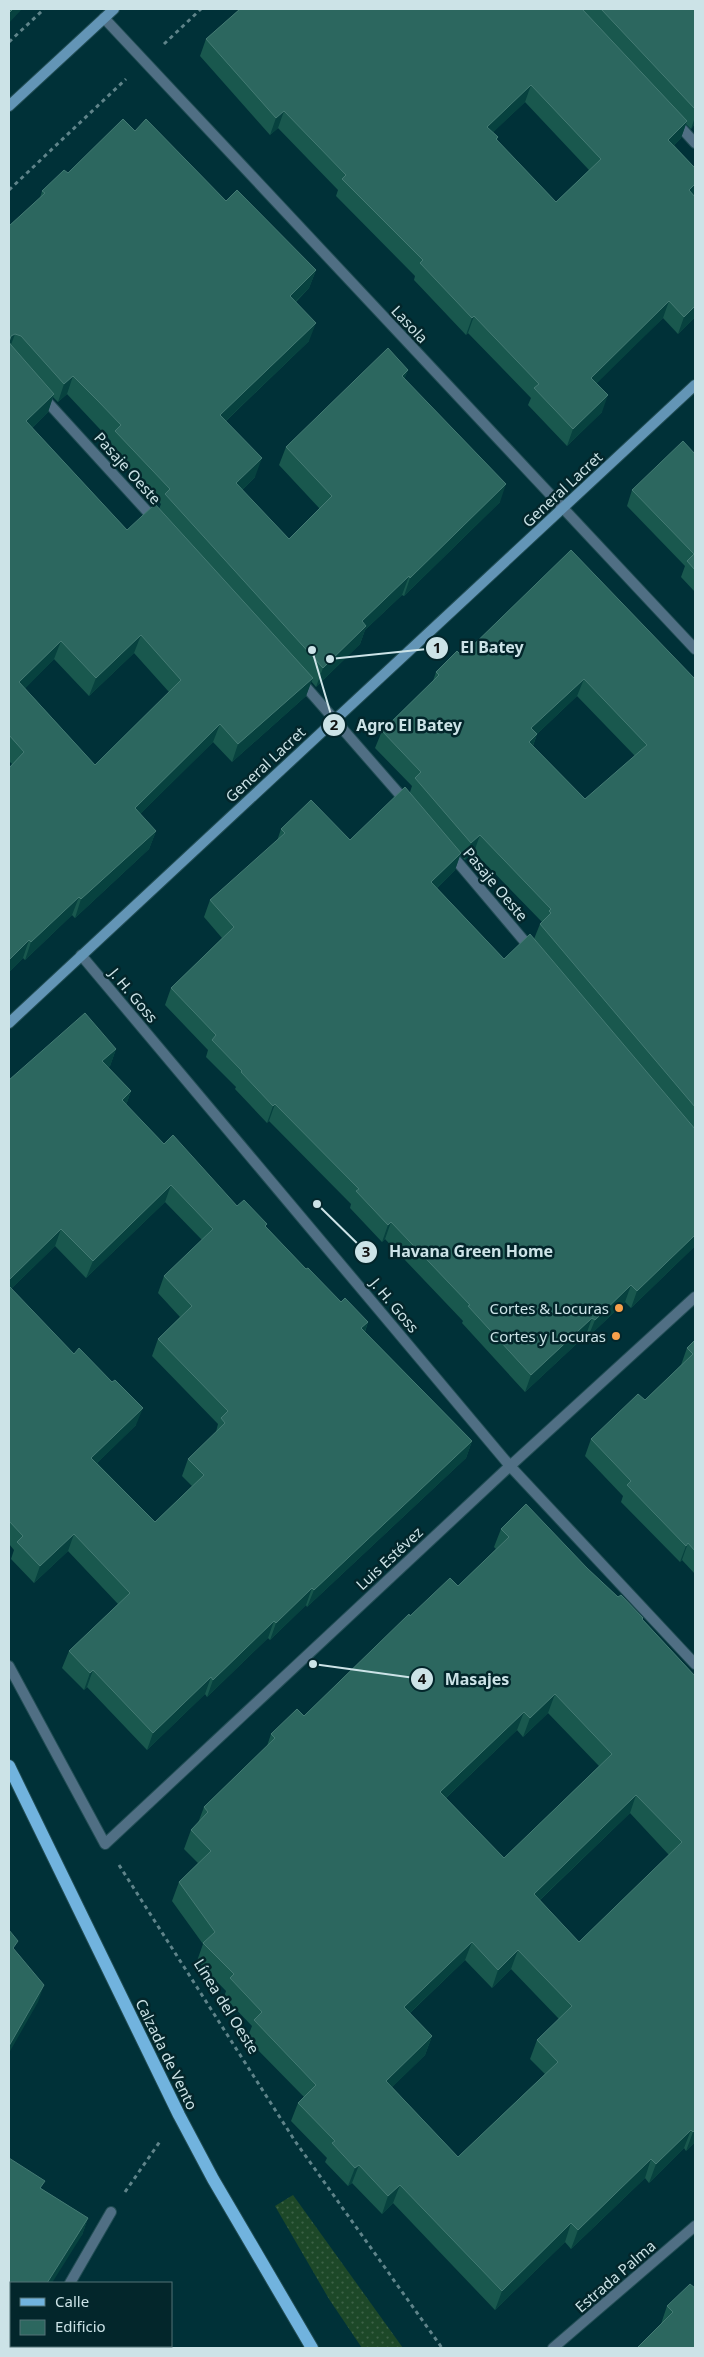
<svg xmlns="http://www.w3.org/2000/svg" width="704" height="2357" viewBox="0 0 704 2357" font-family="'Noto Sans',sans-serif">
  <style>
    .grass { fill: url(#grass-dots) }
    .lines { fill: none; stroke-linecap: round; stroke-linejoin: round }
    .service-casing { stroke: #214d54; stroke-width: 12 }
    .minor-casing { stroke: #214d54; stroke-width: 12 }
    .secondary-casing { stroke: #214d54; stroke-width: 12 }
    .primary-casing { stroke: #214d54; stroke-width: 14 }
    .path { stroke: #5f848a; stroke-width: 3; stroke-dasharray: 4 4; stroke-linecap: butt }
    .service { stroke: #506f84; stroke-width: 10 }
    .minor { stroke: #506f84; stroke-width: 10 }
    .secondary { stroke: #6395b6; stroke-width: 10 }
    .primary { stroke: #71b3de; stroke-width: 12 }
    .wall { fill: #19584e; fill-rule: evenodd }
    .shaded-wall { fill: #07423f }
    .building { fill: #2c675f; stroke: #457b74; fill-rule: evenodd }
    .poi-dot { fill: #f8a04b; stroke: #03262b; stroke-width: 2 }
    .labels { text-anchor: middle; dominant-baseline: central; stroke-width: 5; stroke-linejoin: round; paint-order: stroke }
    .street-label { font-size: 15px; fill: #cce3e7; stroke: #03262b }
    .poi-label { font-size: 15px; fill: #cce3e7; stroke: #03262b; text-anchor: end }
    .leader { fill: none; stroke: #cce3e7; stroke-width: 2 }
    .callout-dot { fill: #cce3e7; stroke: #03262b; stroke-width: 2 }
    .mark-label { font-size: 15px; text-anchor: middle; font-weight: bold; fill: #111 }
    .callout-label { font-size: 16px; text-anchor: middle; font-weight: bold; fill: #cce3e7; stroke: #03262b; stroke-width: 5; stroke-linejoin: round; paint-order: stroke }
  </style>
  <defs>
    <pattern id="grass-dots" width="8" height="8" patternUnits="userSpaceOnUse" patternTransform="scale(1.25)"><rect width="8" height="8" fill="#1d4828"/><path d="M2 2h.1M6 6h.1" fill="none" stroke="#3d6247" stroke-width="1.8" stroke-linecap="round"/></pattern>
  </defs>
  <rect width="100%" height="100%" fill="#003138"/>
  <path class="grass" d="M293,2195L403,2348H362L329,2299L275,2206Z"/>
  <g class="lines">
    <defs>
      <path id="service" d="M675,121L695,143
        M42,396L155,520
        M299,679L408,804
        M450,853L531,949"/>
      <path id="minor" d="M104,18L695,649
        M81,955L510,1466L695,1664
        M9,1666L105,1844L510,1466L695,1297
        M70,2283L111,2212
        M553,2348L695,2226"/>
      <path id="secondary" d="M9,106L114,9
        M9,1023L695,385"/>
      <path id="primary" d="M9,1766L179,2115L213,2179L312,2348"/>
    </defs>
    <use href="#service" class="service-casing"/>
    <use href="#minor" class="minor-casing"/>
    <use href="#secondary" class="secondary-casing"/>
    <use href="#primary" class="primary-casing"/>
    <path class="path" d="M9,42L44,9
      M164,44L201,9
      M9,190L126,79
      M119,1865L295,2141L442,2348
      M125,2192L161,2140"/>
    <use href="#service" class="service"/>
    <use href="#minor" class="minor"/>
    <use href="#secondary" class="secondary"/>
    <use href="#primary" class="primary"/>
  </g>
  <path class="wall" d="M240,9H695V124L691,129L686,124L681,138L674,145L695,168V195L694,196L695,317L678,334L663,318L596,383L602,412L567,446L528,405L531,398L468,333L466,335L414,280L415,276L336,196L338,190L278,128L270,135L200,56L206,39ZM525,102L589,170L556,202L497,140L498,137L493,132Z
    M135,131L316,270L309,288L296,302L309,341L226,421L255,477L242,490L289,539L320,509L279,465L286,447L408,370L404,379L500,502L404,596L402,595L365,630L360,644L316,687L311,681L306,696L232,762L213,742L140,814L156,831L149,849L75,918L72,915L25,960L23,958L9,972V768L12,764L9,761V226L40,198L42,191L68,173ZM67,394L111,441L108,449L161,504L159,509L127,530L32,428L48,412L53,397L58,402ZM134,653L169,692L95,765L25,688L54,659L89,696Z
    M695,454V592L681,577L685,566L627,506L632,490Z
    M462,656L695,679V1246L631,1308L625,1302L588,1337L586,1335L525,1392L462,1323L463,1321L385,1239L382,1242L350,1208L351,1204L269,1121L267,1123L235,1089L236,1087L206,1057L208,1050L165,1005L171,988L222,938L204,917L210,900L277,841L281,829L350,840L410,792L412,786L375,748L382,731L433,681L436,672ZM577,696L635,756L585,799L533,746L537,734ZM474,852L542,922L540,924L534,939L504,959L437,888L455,870L460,855L465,860Z
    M116,1049L110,1066L108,1067L131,1091L126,1105L164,1144L237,1206L266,1227L306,1269L341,1302L368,1322L365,1332L472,1441L466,1458L307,1607L306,1605L270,1640L268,1638L207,1697L205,1694L147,1750L87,1687L84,1690L62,1668L69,1651L118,1604L68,1551L34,1583L11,1559L14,1550L9,1544V1080ZM165,1202L202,1240L164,1276L158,1293L180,1317L158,1339L152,1356L218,1424L216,1432L188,1459L182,1476L192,1486L155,1522L97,1463L136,1425L11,1289L55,1246L86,1278Z
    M695,1340V1574L682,1560L680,1562L621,1502L623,1496L585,1456L591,1439L645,1400L681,1365L687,1348Z
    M501,1529L587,1568L642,1620L695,1676V2142L686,2151L684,2148L649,2183L645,2178L571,2249L565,2242L495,2310L393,2203L382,2214L352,2183L348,2186L325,2162L327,2158L291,2121L298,2103L304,2097L247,2039L252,2026L224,1997L226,1991L197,1961L203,1944L172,1901L179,1882L198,1863L184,1849L191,1830L198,1823L204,1807L267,1746L271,1734L304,1716L410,1616L458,1586L496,1549L494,1547ZM548,1713L599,1766L504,1858L446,1798L517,1730L523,1737ZM630,1813L669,1855L579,1942L540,1900ZM465,1960L492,1988L511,1969L559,2019L537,2040L530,2059L545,2074L458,2157L392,2087L425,2055L432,2036L410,2013Z
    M9,2158L42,2189L88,2218L82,2235L11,2283V2346H115L119,2348H9Z
    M695,2289L661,2324L667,2306Z"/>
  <path class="shaded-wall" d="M13,9H22L9,23V13Z
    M531,85L525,102L481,144L487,127Z
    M284,111L278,128L270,135L276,118Z
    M695,117V124L691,129Z
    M687,121L681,138L662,157L668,140Z
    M695,184V195L682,207L689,190Z
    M316,270L309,288L283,314L290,296Z
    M669,301L663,318L585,395L591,378Z
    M695,306V317L678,334L684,317Z
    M474,316L468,333L466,335L472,318Z
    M316,323L309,341L213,433L220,415Z
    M15,334L9,350V341L11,336Z
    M408,370L401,388L402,376Z
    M73,376L67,394L58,402L64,384Z
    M54,394L48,412L19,440L26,421Z
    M608,395L602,412L567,446L573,429Z
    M262,458L255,477L229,502L236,483Z
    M506,484L500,502L404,596L410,578Z
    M409,576L402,595L365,630L360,644L316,687L323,668L362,621Z
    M141,635L134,653L89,696L96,678Z
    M61,641L54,659L13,701L19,682Z
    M313,678L306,696L232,762L238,744Z
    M584,679L577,696L537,734L531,751L523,759L531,728Z
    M220,724L213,742L128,826L135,808Z
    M156,831L149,849L75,918L81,899Z
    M480,835L474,852L465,860L471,843Z
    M461,853L455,870L425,899L431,882Z
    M79,897L72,915L25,960L31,942Z
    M29,940L23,958L9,972V960Z
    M116,1049L110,1066L96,1078L102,1061Z
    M131,1091L125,1108L122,1100Z
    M275,1104L269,1121L267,1123L273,1106Z
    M171,1185L165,1202L86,1278L93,1261Z
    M391,1222L385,1239L382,1242L388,1225Z
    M61,1229L55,1246L9,1291V1280Z
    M695,1235V1246L631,1308L637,1291Z
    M631,1285L625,1302L588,1337L595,1320Z
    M592,1318L586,1335L525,1392L531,1375Z
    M368,1322L362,1339L361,1328Z
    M143,1408L136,1425L85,1475L91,1458Z
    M472,1441L466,1458L307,1607L314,1590Z
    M74,1534L68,1551L34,1583L40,1566Z
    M688,1543L682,1560L680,1562L686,1546Z
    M312,1588L306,1605L270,1640L276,1623Z
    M274,1621L268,1638L207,1697L213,1680Z
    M93,1670L87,1687L84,1690L90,1673Z
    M211,1677L205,1694L147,1750L153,1733Z
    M555,1694L548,1713L523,1737L530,1718Z
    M524,1712L517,1730L433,1810L440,1792Z
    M636,1795L630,1813L527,1912L534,1894Z
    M472,1942L465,1960L397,2025L404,2007Z
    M518,1950L511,1969L492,1988L498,1970Z
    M44,1985L38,2002L9,2053V2046Z
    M432,2036L425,2055L379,2100L386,2081Z
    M691,2130L684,2148L649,2183L656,2164Z
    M695,2130V2142L686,2151L693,2132Z
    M651,2159L645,2178L571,2249L578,2230Z
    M359,2165L352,2183L348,2186L355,2168Z
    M400,2185L393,2203L382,2214L388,2196Z
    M88,2218L82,2235L52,2283H47Z
    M571,2223L565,2242L495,2310L502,2291Z"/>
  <path class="building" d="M9,9H13L9,13Z
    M240,9H582L687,121L668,140L695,168V184L689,190L695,197V306L684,317L669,301L591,378L608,395L573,429L534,388L539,384L474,316L472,318L420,263L423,260L342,179L346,175L284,111L276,118L206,39ZM531,85L601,159L556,202L496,139L498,137L487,127Z
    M601,9H695V109Z
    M123,119L135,131L146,119L226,201L237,190L316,270L290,296L316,323L220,415L262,458L236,483L289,539L332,496L286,447L388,348L408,370L402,376L506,484L410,578L409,576L362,621L366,626L323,668L165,494L170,489L115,431L121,425L98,401L73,376L64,384L21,336L15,334L11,336L9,342L11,345L54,394L26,421L127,530L155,504L313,678L238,744L220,724L135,808L156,831L81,899L79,897L31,942L29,940L9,960V768L24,752L9,735V226L45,193L42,191L64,170L68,173ZM141,635L181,680L95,765L19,682L61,641L96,678Z
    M683,441L695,454V570L687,561L694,554L632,490Z
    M571,550L695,679V1107L540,924L551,913L549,911L551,909L480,835L471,843L415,778L421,772L382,731L439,675L436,672L457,651L462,656ZM584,679L647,745L585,799L529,742L537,734L531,728Z
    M405,787L461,853L431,882L504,959L530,934L695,1129V1235L637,1291L631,1285L595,1320L592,1318L531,1375L468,1306L470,1305L391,1222L388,1225L356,1191L359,1189L275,1104L273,1106L241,1072L242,1071L212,1040L216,1035L171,988L234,927L210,900L285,833L281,829L311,800L350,840Z
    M85,1013L116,1049L102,1061L131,1091L122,1100L164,1144L173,1135L237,1206L244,1200L267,1224L265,1226L306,1269L308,1268L341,1302L345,1298L368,1322L361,1328L472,1441L314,1590L312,1588L276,1623L274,1621L213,1680L211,1677L153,1733L93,1670L90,1673L69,1651L130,1593L74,1534L40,1566L17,1542L23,1536L9,1521V1286L74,1354L79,1348L112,1382L115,1380L143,1408L91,1458L155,1522L204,1475L188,1459L225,1423L221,1418L228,1411L158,1339L192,1306L164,1276L213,1229L171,1185L93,1261L61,1229L9,1280V1080Z
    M695,1340V1551L688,1543L686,1546L627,1485L631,1481L591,1439L638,1394L645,1400L693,1354L687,1348Z
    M526,1504L587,1568L618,1597L621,1595L643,1618L642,1619L695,1676V2130L693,2132L691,2130L656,2164L651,2159L578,2230L571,2223L502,2291L400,2185L388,2196L359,2165L355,2168L332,2143L335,2141L298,2103L316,2085L254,2020L262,2012L230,1978L234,1974L203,1943L215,1932L179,1882L211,1851L191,1830L208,1812L204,1807L275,1738L271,1734L297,1709L304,1716L409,1614L410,1616L450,1578L458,1586L509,1537L501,1529ZM555,1694L612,1754L504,1858L440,1792L524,1712L530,1718ZM636,1795L682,1842L579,1942L534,1894ZM472,1942L498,1970L518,1950L572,2006L537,2040L558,2062L458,2157L386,2081L432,2036L404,2007Z
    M9,1930L18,1941L13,1948L44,1985L9,2046Z
    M9,2158L45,2181L40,2188L88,2218L47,2283H11V2331L9,2329Z
    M690,2284L695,2288V2348H637L673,2312L667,2306Z
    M37,2346H115L119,2348H41Z"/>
  <g class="poi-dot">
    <circle cx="619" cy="1308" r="5"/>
    <circle cx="616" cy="1336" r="5"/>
  </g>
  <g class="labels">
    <g class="street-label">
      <text transform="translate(410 324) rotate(47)">Lasola</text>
      <text transform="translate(128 468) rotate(48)">Pasaje Oeste</text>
      <text transform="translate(562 489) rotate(-43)">General Lacret</text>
      <text transform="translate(265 764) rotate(-43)">General Lacret</text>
      <text transform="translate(496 884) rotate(50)">Pasaje Oeste</text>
      <text transform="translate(134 995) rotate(50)">J. H. Goss</text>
      <text transform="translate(395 1305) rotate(50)">J. H. Goss</text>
      <text transform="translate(389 1558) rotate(-43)">Luis Estévez</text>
      <text transform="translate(227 2006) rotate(58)">Línea del Oeste</text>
      <text transform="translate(167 2054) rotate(64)">Calzada de Vento</text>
      <text transform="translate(615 2276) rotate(-41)">Estrada Palma</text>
    </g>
    <g class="poi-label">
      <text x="609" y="1308">Cortes &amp; Locuras</text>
      <text x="606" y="1336">Cortes y Locuras</text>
    </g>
  </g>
  <path class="leader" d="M330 659L437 648M312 650L334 725M317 1204L366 1252M313 1664L422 1679"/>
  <g class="callout-dot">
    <circle cx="330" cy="659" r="5"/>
    <circle cx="312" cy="650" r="5"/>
    <circle cx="317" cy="1204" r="5"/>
    <circle cx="313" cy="1664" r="5"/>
    <circle cx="437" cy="648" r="12"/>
    <circle cx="334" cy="725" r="12"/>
    <circle cx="366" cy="1252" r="12"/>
    <circle cx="422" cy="1679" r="12"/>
  </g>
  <g class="mark-label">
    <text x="437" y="653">1</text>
    <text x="334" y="730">2</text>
    <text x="366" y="1257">3</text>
    <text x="422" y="1684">4</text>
  </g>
  <g class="callout-label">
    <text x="492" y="653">El Batey</text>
    <text x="409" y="731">Agro El Batey</text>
    <text x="471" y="1257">Havana Green Home</text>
    <text x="477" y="1685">Masajes</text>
  </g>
  <rect width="704" height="2357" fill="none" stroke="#cce3e7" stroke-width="20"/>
  <rect x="10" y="2282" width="162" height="65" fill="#03262b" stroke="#537276"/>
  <rect x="20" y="2298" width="25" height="8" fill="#71b3de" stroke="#537276"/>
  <text x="55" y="2307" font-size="15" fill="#cce3e7">Calle</text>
  <rect x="20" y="2320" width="25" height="15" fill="#2c675f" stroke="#537276"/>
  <text x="55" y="2332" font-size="15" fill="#cce3e7">Edificio</text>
</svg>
